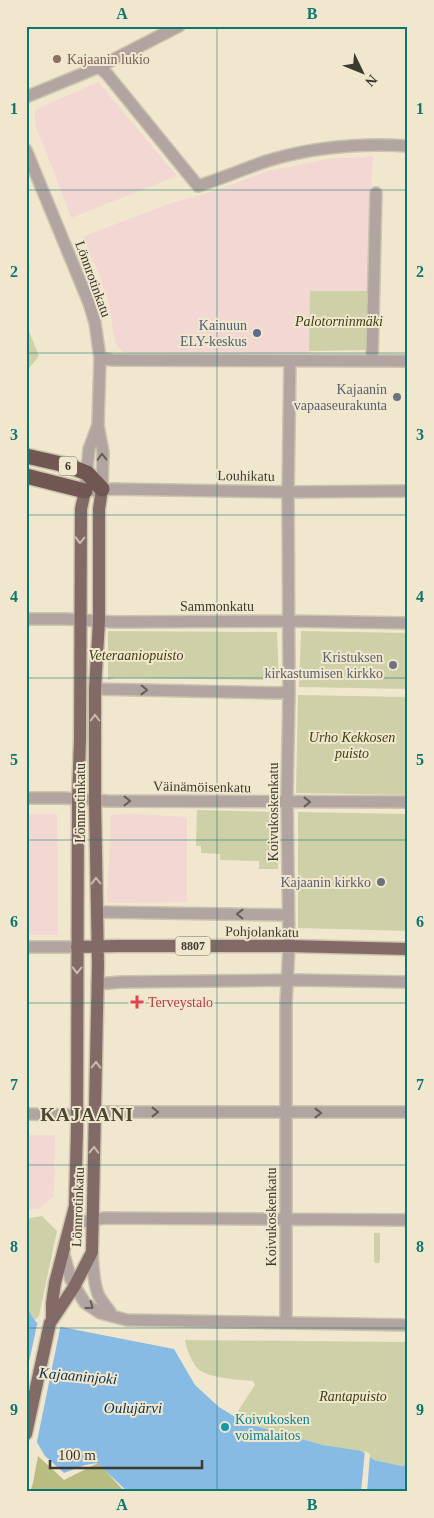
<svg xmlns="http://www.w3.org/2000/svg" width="434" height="1518" viewBox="0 0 434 1518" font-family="'Times New Roman',serif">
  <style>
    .commercial { fill: #f2d7d3 }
    .green { fill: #ced1a8 }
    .forest { fill: #b9bd81 }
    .water { fill: #88bbe4 }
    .pier { fill: #f1e7ce }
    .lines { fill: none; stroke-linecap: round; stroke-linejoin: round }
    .minor-casing { stroke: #cdc4ae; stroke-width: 14 }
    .major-casing { stroke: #cdc4ae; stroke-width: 15 }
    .highway-casing { stroke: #cdc4ae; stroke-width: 18 }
    .minor { stroke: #b1a4a1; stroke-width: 11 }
    .major { stroke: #826b66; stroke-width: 12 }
    .highway { stroke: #715752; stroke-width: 15 }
    .oneway { stroke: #655e57 }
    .oneway2 { stroke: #cabcaa }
    .grid { fill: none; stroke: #0f766e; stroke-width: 1; stroke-opacity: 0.55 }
    .education-dot { fill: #8d6e63; stroke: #f1e7ce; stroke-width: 2 }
    .service-dot { fill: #5c6f8a; stroke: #f1e7ce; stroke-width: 2 }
    .worship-dot { fill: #6b7280; stroke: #f1e7ce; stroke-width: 2 }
    .health-dot { fill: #e0444e; stroke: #f1e7ce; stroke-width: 2 }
    .culture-dot { fill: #0f9aa8; stroke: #f1e7ce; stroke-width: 2 }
    .labels { text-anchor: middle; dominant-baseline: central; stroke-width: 4; stroke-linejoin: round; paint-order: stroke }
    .shield { fill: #f1e7ce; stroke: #726d5f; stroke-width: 1 }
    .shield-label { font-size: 12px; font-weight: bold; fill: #3c392f }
    .education-label { font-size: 14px; fill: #785e54; stroke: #f1e7ce; text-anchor: start }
    .street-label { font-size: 14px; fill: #3c392f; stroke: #f1e7ce }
    .park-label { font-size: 14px; font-style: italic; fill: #3d3f10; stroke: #f1e7ce }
    .service-label { font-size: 14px; fill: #4e5e75; stroke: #f1e7ce; text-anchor: end }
    .worship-label { font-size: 14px; fill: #5b616d; stroke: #f1e7ce; text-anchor: end }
    .health-label { font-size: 14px; fill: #be3a42; stroke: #f1e7ce; text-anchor: start }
    .culture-label { font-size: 14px; fill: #0d838f; stroke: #f1e7ce; text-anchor: start }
    .water-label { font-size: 15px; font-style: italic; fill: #0a324e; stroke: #f1e7ce }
    .district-label { font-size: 19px; font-weight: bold; letter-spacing: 1px; fill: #4e4731; stroke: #f1e7ce }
    .neatline { fill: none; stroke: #0f766e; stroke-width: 2 }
    .grid-label { font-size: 16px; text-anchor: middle; font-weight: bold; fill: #0f766e }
  </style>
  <rect width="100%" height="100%" fill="#f1e7ce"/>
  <path class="commercial" d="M98,82L176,175L169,179L71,218L53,169L35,125V110Z
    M373,156L371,186L370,291H310V354L123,352L118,347L115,342L109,304L97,269L83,239L85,236L165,205L211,192L268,171L328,159Z
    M26,814H57L58,935H26Z
    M131,814L187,817V902L107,903L111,815Z
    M26,1135H55L54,1196L39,1209L26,1210Z"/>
  <path class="green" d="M310,291H370L368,350L309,351Z
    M26,324L39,356L26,372Z
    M108,631L277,632L279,680L115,678L108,680Z
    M301,631L408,633V689L299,687Z
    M298,695L408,697V795L296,793Z
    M197,810L279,812L278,869H259V861L220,860V854L201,853V846H196Z
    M298,812L408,814V931L298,928Z
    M42,1216L57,1231L39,1316L35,1320L29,1311L26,1310V1219Z
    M374,1233H380V1259L379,1263H375L374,1260Z
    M185,1340L408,1342V1464L402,1466L374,1460L367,1456L323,1445L245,1423L248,1417L238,1411L255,1385L253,1381C240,1380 207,1378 198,1369C192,1363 186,1348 185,1340Z"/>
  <path class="forest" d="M38,1456L64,1480L98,1463L125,1492H30L33,1483Z"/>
  <path class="water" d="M26,1310L29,1311L36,1322L174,1349L195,1385L219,1407L245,1423L323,1445L361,1451L374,1460L402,1466L408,1464V1492H128L97,1463L85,1465L64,1473L45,1456L35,1439L26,1435Z"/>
  <path class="pier" d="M38,1320L61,1324L36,1446L34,1441L26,1437V1376Z
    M365,1451L370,1454L367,1492H361Z"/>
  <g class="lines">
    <defs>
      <path id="minor" d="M99,67L107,74L198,186C221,179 243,169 267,161C313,147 360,143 408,146
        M26,97L99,67L179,26
        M26,150L89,303L95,323L100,358L98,425L103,452L102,489
        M100,358L112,360L408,361
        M372,361L376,193
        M98,425L89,449L85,491L114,489L288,492L408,491
        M26,619H66L114,622L289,621L408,623
        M95,689L280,693L289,691
        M26,798H64L107,801L408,802
        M97,912L288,915
        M26,947H77
        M97,984L121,982L296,980L408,982
        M26,1114L65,1115L107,1112H408
        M71,1226L80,1222L105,1218L408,1220
        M63,1251L71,1280L85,1303L100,1313L127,1320L408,1325
        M92,1252C93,1265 93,1281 98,1294C101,1301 108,1308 112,1315
        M286,1323V1003L289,946L287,795L289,691L288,492L290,361"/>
      <path id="major" d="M77,947L117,946H289L408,949
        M52,1319V1303L55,1283L75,1206L77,1129L78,800L80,739L81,509L85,491
        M26,1434L50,1323L74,1287L92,1252L98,965L95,800V689L99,621V509L102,489"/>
      <path id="highway" d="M26,456L66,465L87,473L102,489
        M26,476L85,491"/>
    </defs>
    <use href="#minor" class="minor-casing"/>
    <use href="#major" class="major-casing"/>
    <use href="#highway" class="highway-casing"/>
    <use href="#minor" class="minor"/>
    <use href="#major" class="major"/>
    <use href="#highway" class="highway"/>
  </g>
  <defs><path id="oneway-chevron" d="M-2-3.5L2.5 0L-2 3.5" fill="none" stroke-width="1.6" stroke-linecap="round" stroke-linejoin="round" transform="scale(1.25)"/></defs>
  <g class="oneway">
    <use href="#oneway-chevron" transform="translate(102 457) rotate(-91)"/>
    <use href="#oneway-chevron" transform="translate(144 690) rotate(1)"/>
    <use href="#oneway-chevron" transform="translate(127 801) rotate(1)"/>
    <use href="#oneway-chevron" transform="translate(307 802)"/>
    <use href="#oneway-chevron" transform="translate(240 914) rotate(-179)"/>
    <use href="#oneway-chevron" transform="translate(155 1112)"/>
    <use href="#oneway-chevron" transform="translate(318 1113)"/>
    <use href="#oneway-chevron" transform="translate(90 1306) rotate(36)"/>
  </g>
  <g class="oneway2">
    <use href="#oneway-chevron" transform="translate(80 540) rotate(91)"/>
    <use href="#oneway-chevron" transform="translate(95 718) rotate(-90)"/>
    <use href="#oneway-chevron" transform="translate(96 881) rotate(-91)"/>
    <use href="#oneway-chevron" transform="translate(77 970) rotate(91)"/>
    <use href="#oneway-chevron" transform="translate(96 1065) rotate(-89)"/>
    <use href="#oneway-chevron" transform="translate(94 1150) rotate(-89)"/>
  </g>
  <path class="grid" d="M217,26V1492M26,190H408M26,353H408M26,515H408M26,678H408M26,840H408M26,1003H408M26,1165H408M26,1328H408"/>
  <circle class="education-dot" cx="57" cy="59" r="5"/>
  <circle class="service-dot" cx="257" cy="333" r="5"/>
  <g class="worship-dot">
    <circle cx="397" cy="397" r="5"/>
    <circle cx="393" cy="665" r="5"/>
    <circle cx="381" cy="882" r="5"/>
  </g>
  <path class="health-dot" d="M134.5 994.5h5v5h5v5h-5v5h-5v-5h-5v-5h5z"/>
  <circle class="culture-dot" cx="225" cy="1427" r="5"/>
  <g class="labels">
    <g class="shield">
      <rect x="59" y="456.5" width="18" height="19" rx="4"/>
      <rect x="175.5" y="936.5" width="35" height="19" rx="4"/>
    </g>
    <g class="shield-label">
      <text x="68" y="466">6</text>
      <text x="193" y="946">8807</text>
    </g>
    <g class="education-label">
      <text x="67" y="59">Kajaanin lukio</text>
    </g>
    <g class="street-label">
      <text transform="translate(93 279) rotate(70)">Lönnrotinkatu</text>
      <text transform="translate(246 476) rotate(1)">Louhikatu</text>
      <text x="217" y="606">Sammonkatu</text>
      <text transform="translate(202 787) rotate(1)">Väinämöisenkatu</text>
      <text transform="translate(80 803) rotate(-90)">Lönnrotinkatu</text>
      <text transform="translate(273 812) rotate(-90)">Koivukoskenkatu</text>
      <text transform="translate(262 932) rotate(1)">Pohjolankatu</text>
      <text transform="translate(78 1207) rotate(-88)">Lönnrotinkatu</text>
      <text transform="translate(271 1217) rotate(-90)">Koivukoskenkatu</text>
    </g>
    <g class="park-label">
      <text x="339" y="321">Palotorninmäki</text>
      <text x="136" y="655">Veteraaniopuisto</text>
      <text x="352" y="737">Urho Kekkosen<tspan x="352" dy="16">puisto</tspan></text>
      <text x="353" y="1396">Rantapuisto</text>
    </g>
    <g class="service-label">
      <text x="247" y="325">Kainuun<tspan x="247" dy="16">ELY-keskus</tspan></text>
    </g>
    <g class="worship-label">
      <text x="387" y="389">Kajaanin<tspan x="387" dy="16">vapaaseurakunta</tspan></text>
      <text x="383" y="657">Kristuksen<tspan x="383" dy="16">kirkastumisen kirkko</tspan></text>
      <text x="371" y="882">Kajaanin kirkko</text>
    </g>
    <g class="health-label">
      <text x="148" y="1002">Terveystalo</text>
    </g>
    <g class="culture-label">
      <text x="235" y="1419">Koivukosken<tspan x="235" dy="16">voimalaitos</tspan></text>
    </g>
    <g class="water-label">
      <text transform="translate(78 1376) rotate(5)">Kajaaninjoki</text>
      <text x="133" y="1408">Oulujärvi</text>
    </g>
    <g class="district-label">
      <text x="87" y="1114">KAJAANI</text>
    </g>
  </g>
  <rect width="434" height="1518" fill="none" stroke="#f1e7ce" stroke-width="55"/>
  <g transform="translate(362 72) rotate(133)" stroke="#f1e7ce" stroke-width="4" paint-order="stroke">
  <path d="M0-4L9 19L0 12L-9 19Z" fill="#3c392f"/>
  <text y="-8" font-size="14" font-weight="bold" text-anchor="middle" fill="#3c392f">N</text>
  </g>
  <path d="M50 1460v8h152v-8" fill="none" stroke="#3c392f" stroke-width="2.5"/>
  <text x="58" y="1460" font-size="15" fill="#3c392f" stroke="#f1e7ce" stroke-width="4" paint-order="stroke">100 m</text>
  <rect x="28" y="28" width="378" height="1462" class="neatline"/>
  <g class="grid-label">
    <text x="122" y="19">A</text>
    <text x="312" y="19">B</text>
    <text x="14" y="114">1</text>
    <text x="420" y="114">1</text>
    <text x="14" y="277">2</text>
    <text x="420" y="277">2</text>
    <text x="14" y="440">3</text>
    <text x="420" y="440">3</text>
    <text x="14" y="602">4</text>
    <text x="420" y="602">4</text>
    <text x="14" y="765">5</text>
    <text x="420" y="765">5</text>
    <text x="14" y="927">6</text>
    <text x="420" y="927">6</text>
    <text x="14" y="1090">7</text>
    <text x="420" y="1090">7</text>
    <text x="14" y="1252">8</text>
    <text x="420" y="1252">8</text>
    <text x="14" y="1415">9</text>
    <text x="420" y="1415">9</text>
    <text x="122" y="1510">A</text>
    <text x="312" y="1510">B</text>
  </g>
</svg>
